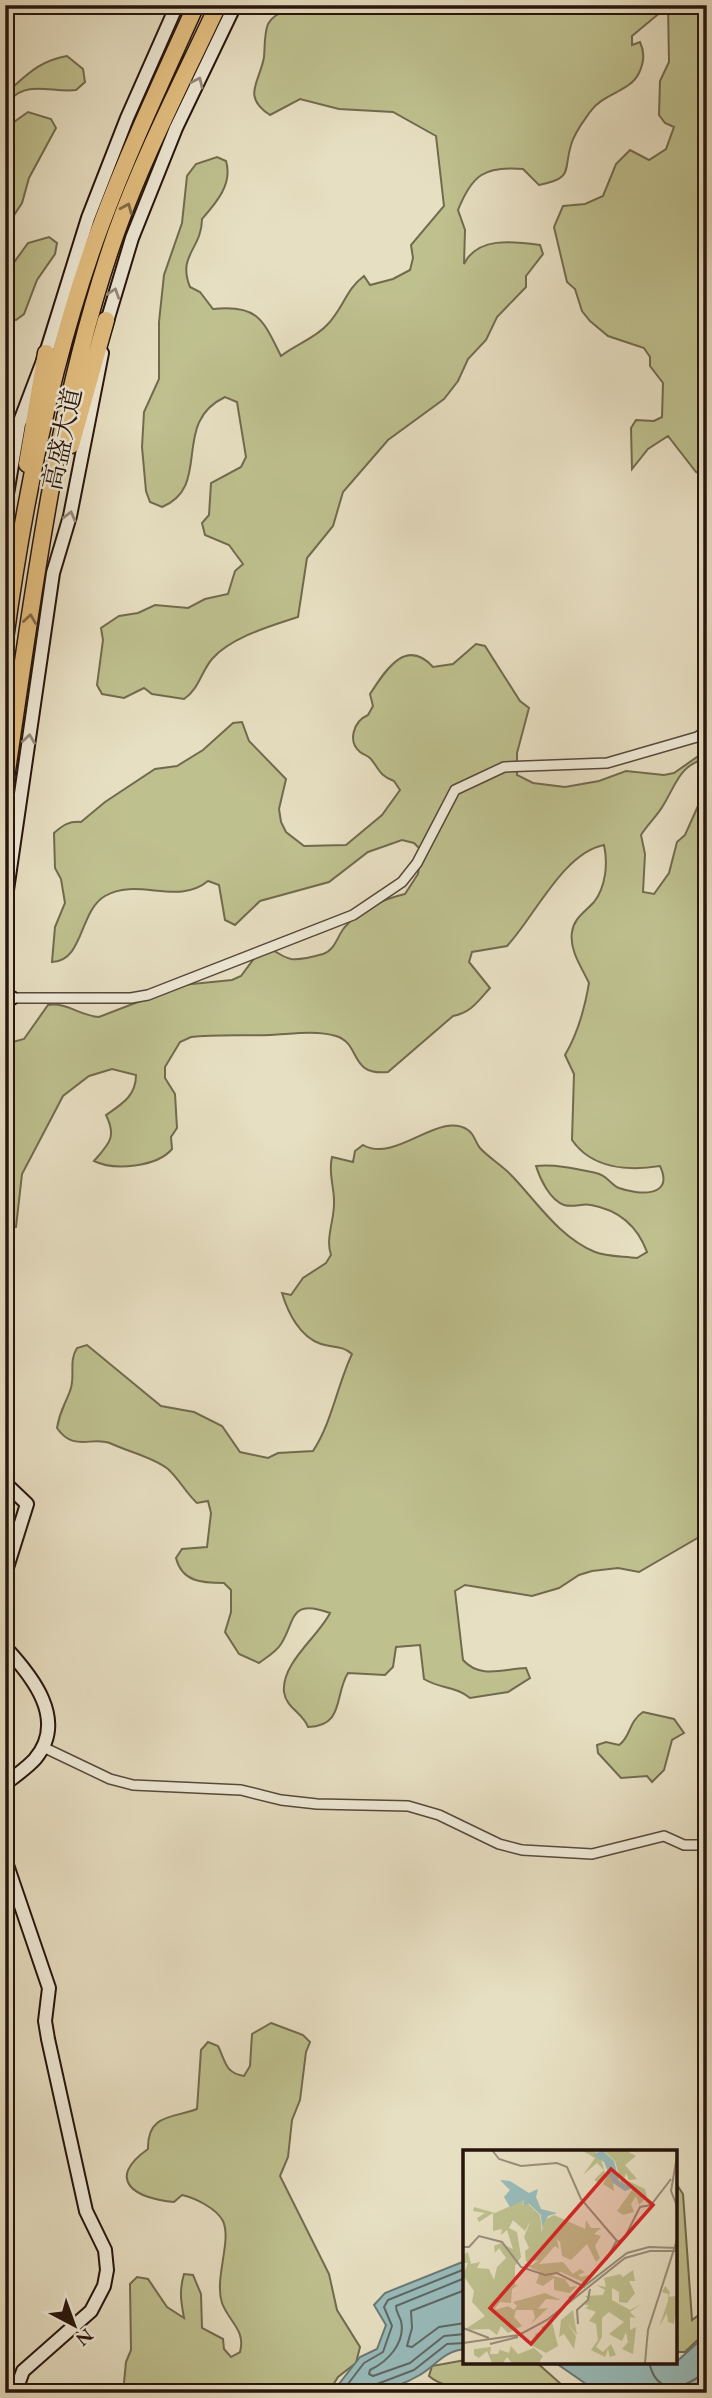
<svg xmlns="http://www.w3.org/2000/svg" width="712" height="2398" viewBox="0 0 712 2398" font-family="'EB Garamond','Noto Serif SC',serif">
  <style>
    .green { fill: #bec08e; stroke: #726a4e; stroke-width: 2 }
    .water { fill: #98bbba; stroke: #6b7975; stroke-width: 2 }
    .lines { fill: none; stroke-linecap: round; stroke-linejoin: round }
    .shore { stroke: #606864; stroke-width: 2 }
    .street-casing { stroke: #57483b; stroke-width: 12 }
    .secondary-casing { stroke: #27150e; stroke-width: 16 }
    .highway-casing { stroke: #27150e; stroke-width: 19 }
    .street { stroke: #efead7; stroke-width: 9 }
    .secondary { stroke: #efead7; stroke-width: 12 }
    .highway { stroke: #e4c081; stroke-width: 16 }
    .oneway { stroke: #958a7d }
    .oneway2 { stroke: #866a48 }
    .labels { text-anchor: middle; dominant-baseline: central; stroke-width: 5; stroke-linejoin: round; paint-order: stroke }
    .street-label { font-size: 26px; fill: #27150e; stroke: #efead7 }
    .inset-road { fill: none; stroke: #9a8e7a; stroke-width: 2 }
    .view { fill: #d62828; fill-opacity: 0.15; stroke: #d62828; stroke-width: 3.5 }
    .inset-edge { fill: none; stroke: #27150e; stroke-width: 3.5 }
  </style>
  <rect width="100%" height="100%" fill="#e7dfc2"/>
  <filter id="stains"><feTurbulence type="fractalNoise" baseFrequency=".00286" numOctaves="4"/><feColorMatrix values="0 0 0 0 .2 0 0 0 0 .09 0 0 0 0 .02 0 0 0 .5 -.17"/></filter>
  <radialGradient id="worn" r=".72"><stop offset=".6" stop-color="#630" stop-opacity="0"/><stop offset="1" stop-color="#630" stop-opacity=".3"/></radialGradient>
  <path class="green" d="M294,5H707V477L696,472L668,436L648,449L632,469L631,428L636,420L654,421L662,417L663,383L650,366V357L644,348L608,336L590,321L582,311L575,289L567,282L554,227L563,206L585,204L603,196L616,164L630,150L649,160L666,149L674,127L665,123L659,115L660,81L669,62L668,6L632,36V45L640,42C645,53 644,62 639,73C630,92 603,93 590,112C583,122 574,133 571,145C563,171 574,178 539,185L523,169C484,166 472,175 458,210L465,230L464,264C477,237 512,241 540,245L543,254L526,276V287L497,317L486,340L468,359L458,381L444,399L388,440L343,492L333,526L307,558L298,617C271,626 231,637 212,659C201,672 199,689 184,699L152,694L144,688L124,698L102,694L97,685L103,640L101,628L119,616L138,613L155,605L188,608L205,599L228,594L235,571L243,564L229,545L205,535L202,523L209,515L211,483L241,467L246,457L237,402L225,397C170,423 213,486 162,507L150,502L146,491L142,447L144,412L159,379V322L164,275L182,223L187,176L196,164L217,157L226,161C233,184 216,203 202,219C202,249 177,255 190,287L200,292L213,309C258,304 263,320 281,356C296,344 314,339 327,325C343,309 346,289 364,276L370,285L393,279L410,270L413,258L411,245L444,206L436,136L393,112L339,109L300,99L270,115C241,96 260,82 264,57C265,47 264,34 268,24C273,14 286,11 294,5Z
    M67,56L83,69L85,82L76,90C53,93 27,80 10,100L11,124L28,112L51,119L56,128L29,178L22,203L5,229V94C26,76 38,61 67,56Z
    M49,237L57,243L55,254L37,280L24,314L16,320L5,318V261H15L28,243Z
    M476,644L485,646L520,701L529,708L517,753V775L533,783L565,787L599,781L626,771L664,775L674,773L707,750V758C680,765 677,782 664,804C658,815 648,824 641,835L645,854L643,892L654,894L669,873L677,842L685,835L707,786V1536H701L639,1572L618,1568L592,1571L579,1575L559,1588L532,1596L465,1585L455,1591L463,1660C480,1679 503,1669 526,1668L530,1678L508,1692L470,1698C456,1686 440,1689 424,1679L420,1645L396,1647L393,1667L385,1675L348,1673C334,1695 345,1726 308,1727C303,1713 286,1708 284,1692C281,1663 319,1636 330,1613C289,1598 296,1620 281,1644C276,1652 267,1657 259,1663L239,1654L225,1632L231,1612V1590L224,1583C202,1583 182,1582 176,1558L182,1549L207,1547L211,1513L208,1501L197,1503C186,1493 179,1479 168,1469C153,1457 129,1452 112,1444C93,1435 74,1453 57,1428C60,1410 64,1407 70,1391C76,1377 68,1362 77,1348L87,1345L161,1406L194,1412L222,1426L240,1452L268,1458L278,1453L313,1451C332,1422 337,1386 352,1354C342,1345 333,1348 321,1344C300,1337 288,1313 282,1293L291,1295L303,1278L326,1263L331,1255C325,1238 335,1219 334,1201C334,1185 328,1173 332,1157L353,1162L355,1151L363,1145C396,1164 439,1110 468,1130C475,1135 475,1142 480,1148C489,1158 503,1166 512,1176C537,1202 559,1237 595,1252C607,1257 624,1256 637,1258L647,1252C637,1225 619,1210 591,1205C582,1203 574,1208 564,1205C550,1200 540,1179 536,1166C555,1164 577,1169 596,1173C607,1175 610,1184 619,1188C638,1195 675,1198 660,1166C629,1171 592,1169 572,1140L574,1074L565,1055C578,1033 585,1007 589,983C582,968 569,950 572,932C574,918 585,912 594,902C606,887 608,863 604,845C563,853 535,916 507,946L472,952L469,962L490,988C478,1001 472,1012 453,1016L388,1072C348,1076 362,1044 336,1036C315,1030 292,1034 271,1035C244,1036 217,1034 191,1037L180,1042L165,1067V1078L175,1094L177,1128L171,1137L172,1149C157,1167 114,1171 94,1161C109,1144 117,1137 106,1115C122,1104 136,1096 136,1075L112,1069L89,1076L63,1096L22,1174L16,1227L5,1230V1044L24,1039L48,1005C67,1002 80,1016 99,1017L182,985L232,980L241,976L261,949C275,947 278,956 291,959C299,960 316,956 323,954C335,950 337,937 344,928C359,910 383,899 405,894L418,874L422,851L414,843L402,840L368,852L329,882L260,901L235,925L225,920L219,885L208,881C178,906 137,877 105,896C79,911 84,961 52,962L55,927L65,903L61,879L55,868L54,833C63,825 69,821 81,822L105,802L155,769L177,766L203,750L233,723L242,722L249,741L286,779L279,809L281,822L286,832L304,846L346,845L382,815L400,790L394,781C379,776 379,768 370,758C367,755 364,755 360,752C347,741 354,721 368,715L373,706L370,694C384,673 405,636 433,667L453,664Z
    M643,1712L674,1719L684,1733L672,1740L664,1770L652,1782L647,1776L621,1778L598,1753L597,1745L606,1742L619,1745C631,1737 628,1722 643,1712Z
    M271,2023L303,2035L310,2042L306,2052L300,2100L292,2120L288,2157L280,2176L329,2274L337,2310L360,2347L356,2363L338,2377L328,2393H123L126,2362L131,2350L130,2284L137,2277L148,2279L167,2307L184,2318C181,2302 179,2291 184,2274L193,2275L201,2294L202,2328L223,2339L224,2349L231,2357L240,2352C246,2330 229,2322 222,2303C214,2278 232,2241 223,2221C216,2208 195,2198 182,2195L174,2202C136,2199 104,2180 148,2149C147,2113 175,2118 197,2109L201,2050L208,2042L218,2046C226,2062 225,2073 244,2076L250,2066L252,2034Z
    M675,2182L683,2194L692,2320L700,2314L707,2248V2331L685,2352H675Z
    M465,2360L535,2361L571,2393C535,2393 453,2398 429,2376L432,2366Z"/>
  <path class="water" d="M465,2261V2349C443,2351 436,2366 418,2376C391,2392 362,2393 332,2393L360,2357L377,2349L386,2325L374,2305L385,2293Z
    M707,2334V2393H599L553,2361H671L674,2364Z"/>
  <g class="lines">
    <path class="shore" d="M465,2278L396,2306C396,2312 399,2315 401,2321C406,2343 387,2362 370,2370L369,2374L373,2376L410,2363L444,2336L465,2334
      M465,2290L411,2311L412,2328L407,2346L412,2347L439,2327L465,2323
      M649,2361C656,2398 686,2389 707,2370
      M341,2393L364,2363L383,2352L392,2326L384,2307L388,2300L465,2269
      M374,2393L377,2384L414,2370L447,2344L465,2343"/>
    <defs>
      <path id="street" d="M12,998H131L148,995L353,915L402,882L417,863L455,790L504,767L607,763L697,737L707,731
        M43,1747L110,1779L133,1785L241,1790L281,1800L317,1804L408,1806L439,1815L499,1844L522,1850L592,1854L664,1836L684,1845H707"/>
      <path id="secondary" d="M105,328L132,238L176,128L235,5
        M5,506L19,424L46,353L88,218L127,118L177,5
        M5,904L53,573L70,516L102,353
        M5,999L12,998
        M5,1483L27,1504L5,1574
        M5,1647C32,1676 68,1720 35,1759C27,1768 15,1776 5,1784
        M5,1859L49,1988L45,2021L48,2039L86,2211L105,2250L107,2270L104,2286L91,2311L23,2371L15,2393"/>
      <path id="highway" d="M71,445L106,320
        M27,464L46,353
        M5,639C24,500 52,356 101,225C129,150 163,78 196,5
        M5,784C33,599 54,410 116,233C144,155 183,80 218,5"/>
    </defs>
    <use href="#street" class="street-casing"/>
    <use href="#secondary" class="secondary-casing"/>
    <use href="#highway" class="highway-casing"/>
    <use href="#street" class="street"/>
    <use href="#secondary" class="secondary"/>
    <use href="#highway" class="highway"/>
  </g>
  <defs><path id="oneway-chevron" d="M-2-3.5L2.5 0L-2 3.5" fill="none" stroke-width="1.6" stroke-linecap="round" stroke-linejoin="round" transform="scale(1.75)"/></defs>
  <g class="oneway">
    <use href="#oneway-chevron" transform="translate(198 82) rotate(-65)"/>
    <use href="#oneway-chevron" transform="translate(114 293) rotate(-72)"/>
    <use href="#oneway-chevron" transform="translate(70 516) rotate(-75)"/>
    <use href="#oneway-chevron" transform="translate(29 739) rotate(-82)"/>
  </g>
  <g class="oneway2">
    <use href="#oneway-chevron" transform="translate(127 208) rotate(-67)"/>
    <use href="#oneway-chevron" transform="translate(30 619) rotate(-81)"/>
  </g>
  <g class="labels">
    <g class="street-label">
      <text transform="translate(62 439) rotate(-78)">高盛大道</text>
    </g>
  </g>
  <g transform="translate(463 2150)">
    <rect width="214" height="214" fill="#e7dfc2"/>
    <path d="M118,0H130L137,6L142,23L149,24L151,41L140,34L144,26L136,33L131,30L141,20L134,13L120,25L132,8ZM140,0L164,1L173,6L162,15L174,29L166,30L163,23L161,29L182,39L184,47L176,55L173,46L168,54L171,62L160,65L154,61L171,37L158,32L152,11ZM61,50L59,55L65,54L77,65L79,83L80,71L91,65L122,79L123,70L128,78H138L131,84L138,86L132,96L137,108L133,112L124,94L108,110L99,106L97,92L94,89L96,99L92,96L76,114L100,112L110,124L117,119L122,122L115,125L118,127L130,124L122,133L98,122L88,125L102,129L107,137L114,136L107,143L91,140V128L80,136L73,133L77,122L60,114L69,115L76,110L63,112L62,101L66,98L61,87L68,70L62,81L50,70L46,78L54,82L58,107L52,116V135H55L49,139L48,153L37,152L31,160L45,156L51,160L54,156L50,152L82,143L98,150L83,149L75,159L85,158L67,175L72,168L70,160H53L51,167L59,176L45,183L38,176L34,185L26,179L1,180L22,166L9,152L11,141L0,125L5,113H0V105L5,102L8,114L17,112L14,118L26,119L31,130L34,117L43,108L36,98L32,103L31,96L38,93L50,99L44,80L38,85L39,79L30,81V63L16,72L14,68L22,63L10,61L11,57L32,63ZM170,120L172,131H166L172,143L164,153L156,152V142L149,138V150L167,160L178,154L167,162L173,168L167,167V180L173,177L170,204L159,199L165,192L163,182L159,191L146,184L161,172L146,162L139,168V187L133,197L140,202L148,194L153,205L147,207L145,199L142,207L128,200L135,190L133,174L126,171L133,162L122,158L126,156L121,154L125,149L122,146L140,145L142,140L133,135L143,137L141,128L157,124L160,127ZM202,136L207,142L205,147L213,146V160L211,174L205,172L204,163L196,177L205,151V144L199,142ZM110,160L114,185L104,173L113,186L111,199L101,184L96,187L98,170ZM89,172L95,196L83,203L68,195L74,189L67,186L73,188L72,184L81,180L78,177ZM39,195L37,200L46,203L48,196L55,204L71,198L80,206L76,213H49L44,207L40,213H29L24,201L16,208L11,205V199L28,197L27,204H35Z" fill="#bec08e"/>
    <path d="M139,0L151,11L156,31L170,38L162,41L150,33L141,12L130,5ZM37,30L47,31L66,43L75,39L73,47L78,59L94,63L85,66L79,77L78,65L66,54L60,55L61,50L47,57L41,47L47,40Z" fill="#98bbba"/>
    <path class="inset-road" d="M29,0L36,9L58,16L94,13L104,17L118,49L154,91M214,6L208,41L214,56M0,97H6L16,86L39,92L58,117L82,125L94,123L122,137M143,110L153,92L161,89L177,57L188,55L208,29M106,148L164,103L186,97L214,98M115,174L114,160L125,150L127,139M0,178L26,188M0,193L56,185L84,170L162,108L187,101H214M27,194L55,187M182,213L185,180L214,90"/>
    <path class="view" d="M148,19L190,55L68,194L27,158Z"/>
    <rect width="214" height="214" class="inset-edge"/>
  </g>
  <rect width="712" height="2398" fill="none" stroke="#e7dfc2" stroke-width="28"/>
  <rect x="7" y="7" width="698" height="2384" fill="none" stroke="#27150e" stroke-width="3.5"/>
  <rect x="14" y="14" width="684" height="2370" fill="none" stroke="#27150e" stroke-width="2"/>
  <g transform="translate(74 2325) rotate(139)" stroke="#efead7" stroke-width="5" paint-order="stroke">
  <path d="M0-5L12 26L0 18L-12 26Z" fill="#27150e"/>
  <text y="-10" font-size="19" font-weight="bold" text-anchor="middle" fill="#27150e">N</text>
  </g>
  <rect width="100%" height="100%" filter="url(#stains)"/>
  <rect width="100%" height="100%" fill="url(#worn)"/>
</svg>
